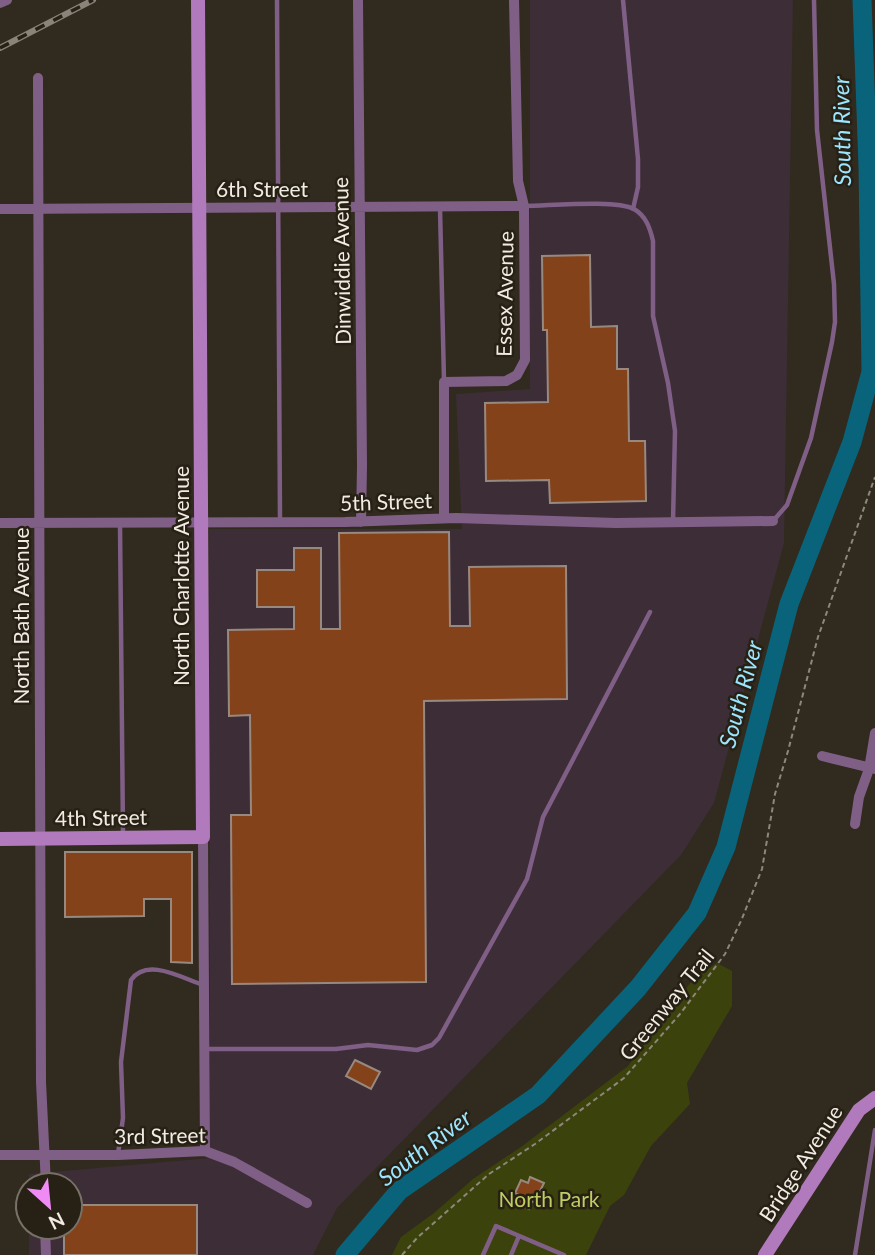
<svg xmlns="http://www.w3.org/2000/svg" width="875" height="1255" viewBox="0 0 875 1255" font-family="Lato,sans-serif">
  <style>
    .industrial { fill: #3d2d37 }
    .green { fill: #3c420c }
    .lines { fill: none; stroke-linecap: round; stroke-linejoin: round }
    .river { stroke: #09647b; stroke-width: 19 }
    .building { fill: #84421a; stroke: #988980; stroke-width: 2 }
    .path { stroke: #8d877c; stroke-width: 2; stroke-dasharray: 5 3.5; stroke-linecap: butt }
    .lane { stroke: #805f87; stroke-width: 4.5 }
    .street { stroke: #805f87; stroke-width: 10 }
    .secondary { stroke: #b17abc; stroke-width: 14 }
    .rail-casing { stroke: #8a8379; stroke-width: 6 }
    .rail { stroke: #272015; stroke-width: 3.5; stroke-dasharray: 10; stroke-linecap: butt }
    .labels { text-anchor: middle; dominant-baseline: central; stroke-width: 5; stroke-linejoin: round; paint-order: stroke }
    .street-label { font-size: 21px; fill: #f0ebe3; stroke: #272015 }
    .park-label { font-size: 21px; fill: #bfcd61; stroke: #272015 }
    .water-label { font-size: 23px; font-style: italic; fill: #9be5fe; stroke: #272015 }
  </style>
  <rect width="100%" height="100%" fill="#312a1e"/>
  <path class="industrial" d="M530,0H793L784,543L714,803L681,855L337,1208L313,1255H29V1227H70V1185H29V1174L210,1158L209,529H462L456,394L530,389Z"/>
  <path class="green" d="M717,963L732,971V1006L687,1083L690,1104L651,1146L624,1195L610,1206L586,1255H392L401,1237L434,1213L473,1179L521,1147L628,1066L694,978Z"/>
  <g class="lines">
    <path class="river" d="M345,1255L399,1191L538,1095L638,988L697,913L726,847L789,604L852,442L871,372L868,166L862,0"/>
  </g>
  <path class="building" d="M590,255L591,327L617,326V369H628L629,441H645L646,501L550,503L549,480L486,481L485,403L548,402L547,330H543L542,256Z
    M449,532L450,626H470L469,567L566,566L567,699L424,701L426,982L232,984L231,815H251L250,715L229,716L228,630L294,629V607H257V570H294V548H321V629H340L339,533Z
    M65,852H192V963L171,962V899H144V916L65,917Z
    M355,1060L380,1072L371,1089L346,1076Z
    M530,1177L544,1183L540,1191L546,1194L541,1205L532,1201L529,1209L517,1203L521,1196L515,1193L521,1180L528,1183Z
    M70,1205H197V1255H64V1227H70Z"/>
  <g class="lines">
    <path class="path" d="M402,1255L417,1238L489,1174L535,1144L624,1078L680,1014L725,954L741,921L762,869L775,794L788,751L818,637L875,477"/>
    <path class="lane" d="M277,0L280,521
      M623,0L638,159V187L633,209
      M525,206C548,206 616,199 634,209C646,216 650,228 653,241V316L668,383L675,431L673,522
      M440,208L444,381
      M773,521L787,505L811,438L832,342L835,322L834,284L817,130L814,0
      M120,524L123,834
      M205,1049H336L368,1045L417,1050L432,1045L439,1038L527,879L543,817L650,612
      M118,1154L123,1118L121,1062L131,980C147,957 182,978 203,985
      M483,1255L496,1226L564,1255
      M511,1255L519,1236
      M855,1255L875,1130"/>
    <path class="street" d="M358,0L362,466L361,522
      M0,3L7,0
      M38,78L41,1082L46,1185
      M0,209L524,206
      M444,518V382L506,381L517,375L525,360L524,206L518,181L514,0
      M0,523L345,522L456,518L616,523L773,521
      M822,756L875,769
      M855,824L859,797L869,769L875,733
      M203,837L205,1151
      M0,1155H118L205,1151L234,1162L307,1203
      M45,1227L46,1255"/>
    <path class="secondary" d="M0,839L203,837L198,0
      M765,1255L859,1110L875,1098"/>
    <defs>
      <path id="rail" d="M0,48L93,0"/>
    </defs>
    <use href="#rail" class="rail-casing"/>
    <use href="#rail" class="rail"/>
  </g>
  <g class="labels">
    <g class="street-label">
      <text x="262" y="188">6th Street</text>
      <text transform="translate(341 261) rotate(-91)">Dinwiddie Avenue</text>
      <text transform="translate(504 294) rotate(-89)">Essex Avenue</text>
      <text transform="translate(386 501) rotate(-2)">5th Street</text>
      <text transform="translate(180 576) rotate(-90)">North Charlotte Avenue</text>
      <text transform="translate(20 616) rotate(-90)">North Bath Avenue</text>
      <text transform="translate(101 817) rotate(-1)">4th Street</text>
      <text transform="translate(666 1004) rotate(-51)">Greenway Trail</text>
      <text transform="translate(160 1135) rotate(-1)">3rd Street</text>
      <text transform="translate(800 1163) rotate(-57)">Bridge Avenue</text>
    </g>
    <g class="park-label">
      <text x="549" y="1198">North Park</text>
    </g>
    <g class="water-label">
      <text transform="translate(841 131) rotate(-91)">South River</text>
      <text transform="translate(740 694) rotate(-75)">South River</text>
      <text transform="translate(424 1147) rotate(-37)">South River</text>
    </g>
  </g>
  <g transform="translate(49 1206) rotate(153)"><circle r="33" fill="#272015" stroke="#777167" stroke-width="2"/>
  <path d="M0-5L12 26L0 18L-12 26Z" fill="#f08bf5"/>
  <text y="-10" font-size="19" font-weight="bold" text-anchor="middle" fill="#f0ebe3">N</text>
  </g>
</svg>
